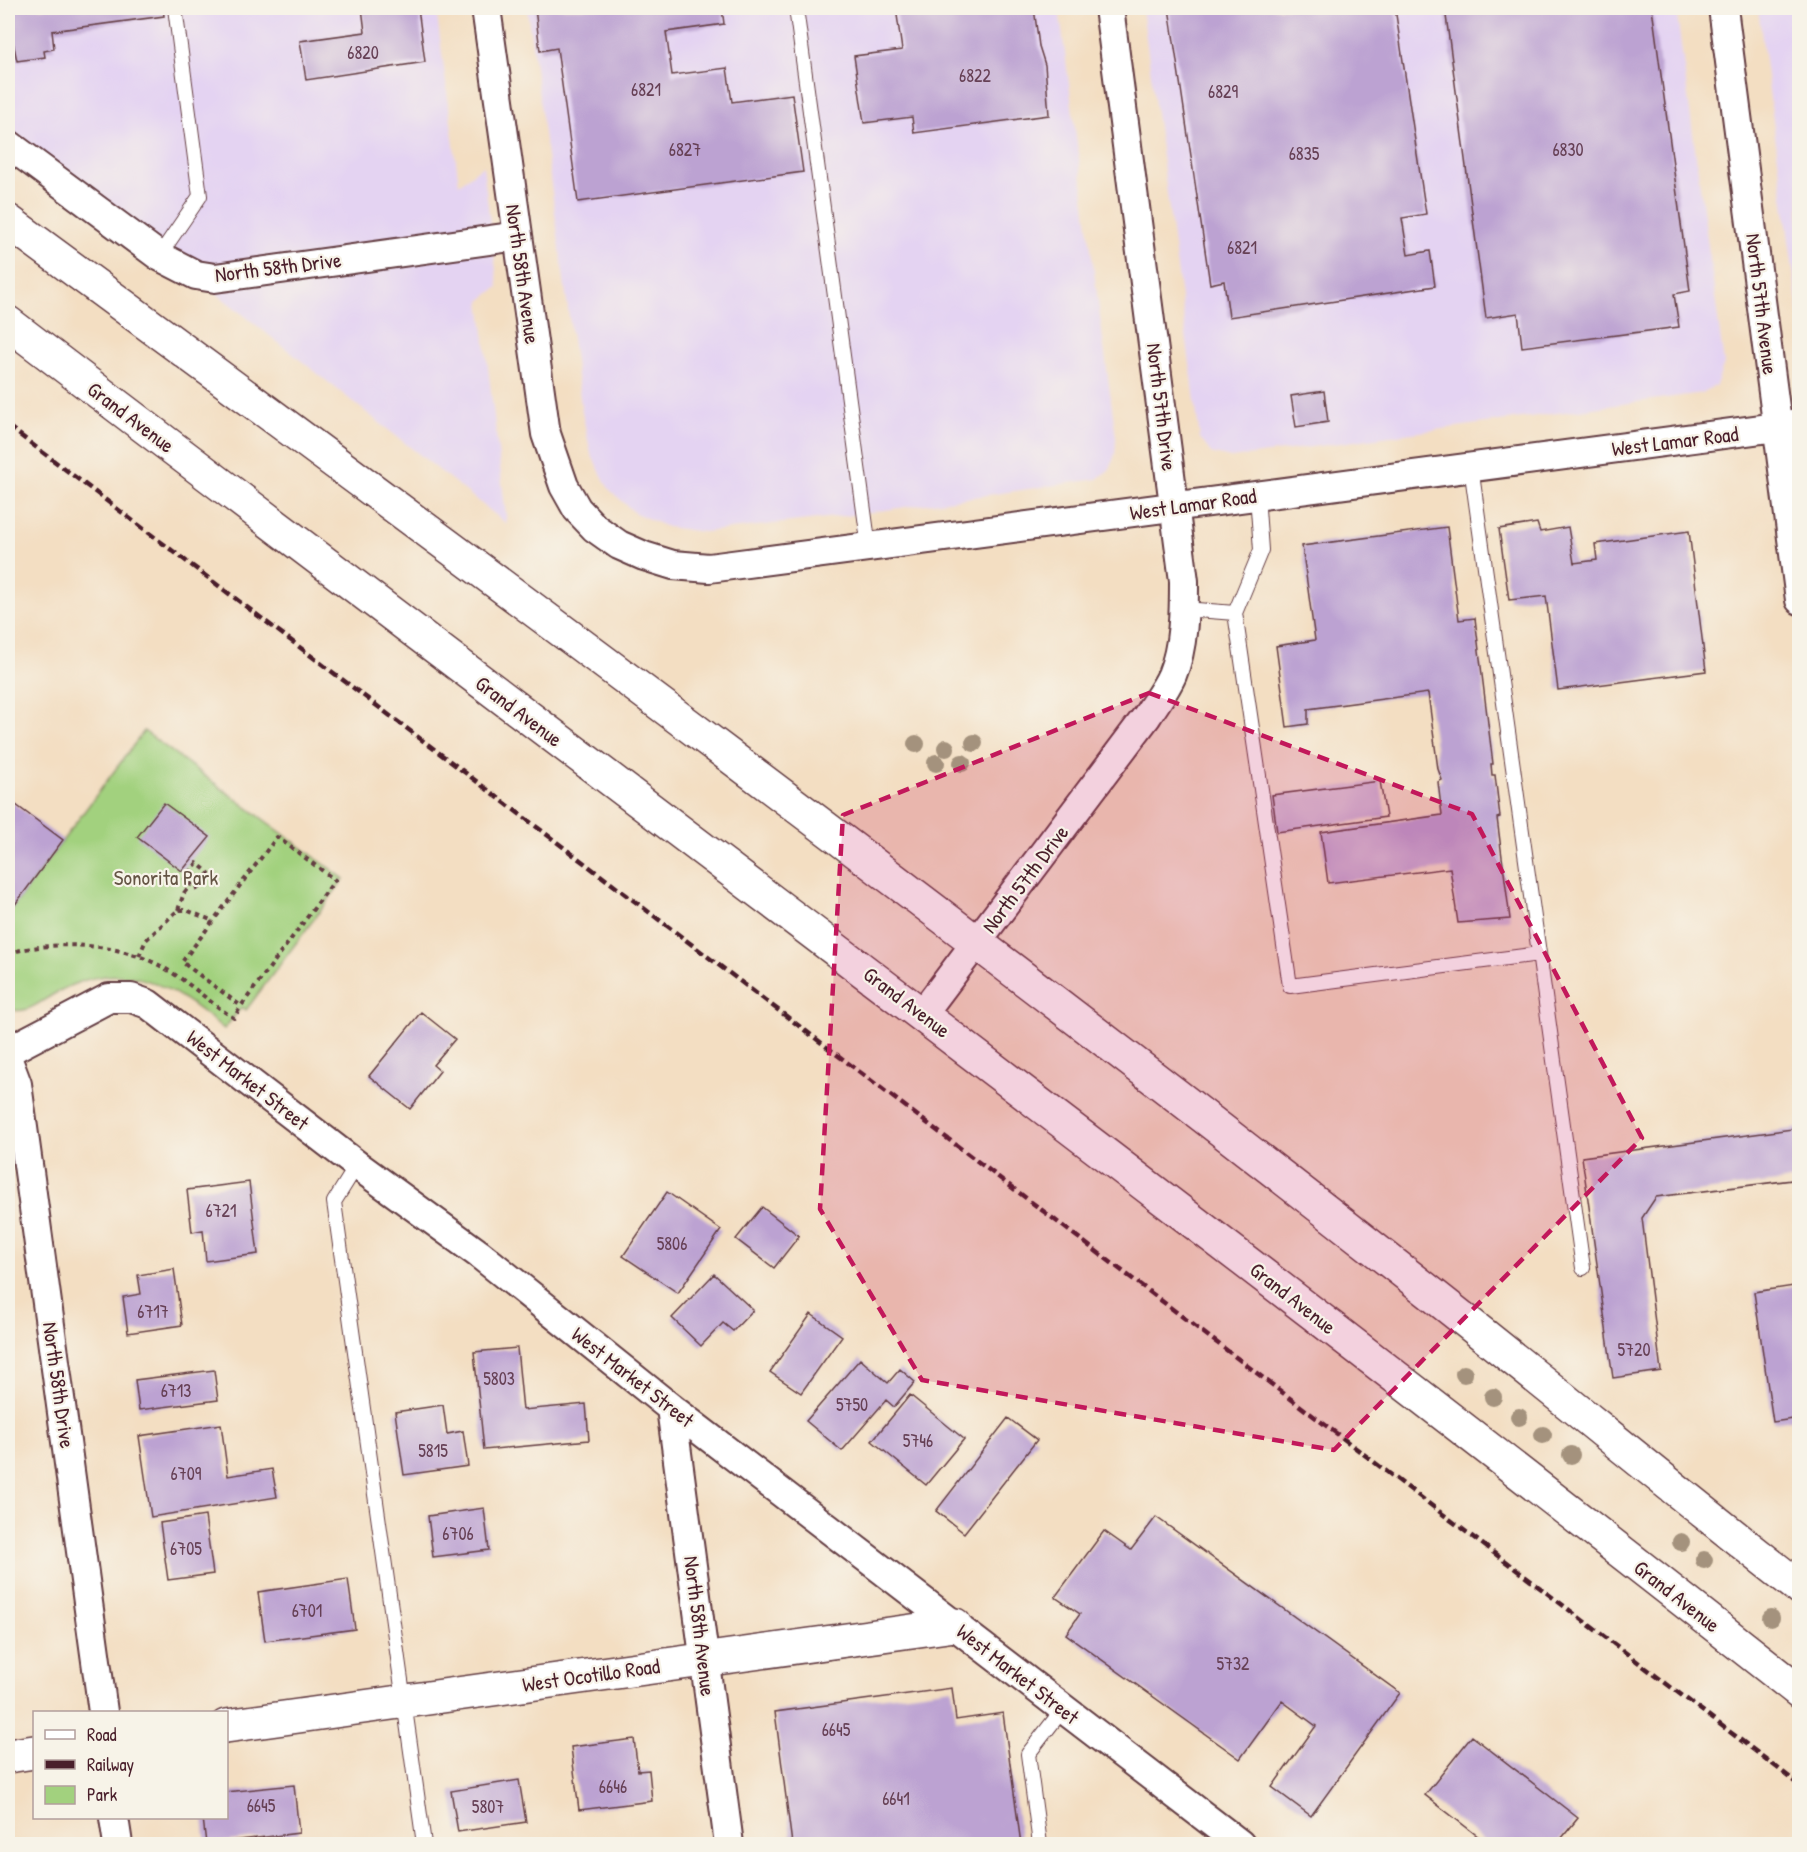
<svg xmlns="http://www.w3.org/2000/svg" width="1807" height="1852" viewBox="0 0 1807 1852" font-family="'Patrick Hand',sans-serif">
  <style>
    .built { fill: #e4d3f2 }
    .green { fill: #a2d17e; stroke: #767854; stroke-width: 1.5 }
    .building { fill: #bca2d2 }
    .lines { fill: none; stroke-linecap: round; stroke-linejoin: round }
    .service-casing { stroke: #633c42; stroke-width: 16 }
    .minor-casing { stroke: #633c42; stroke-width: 32 }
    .tertiary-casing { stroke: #633c42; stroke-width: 36 }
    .trunk-casing { stroke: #633c42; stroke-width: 36 }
    .path { stroke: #633c42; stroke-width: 4; stroke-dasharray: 4.5 4.5; stroke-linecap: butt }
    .service { stroke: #fff; stroke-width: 14 }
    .minor { stroke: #fff; stroke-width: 28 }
    .tertiary { stroke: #fff; stroke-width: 33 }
    .trunk { stroke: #fff; stroke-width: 33 }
    .rail { stroke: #4a1f2b; stroke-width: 4.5; stroke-dasharray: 9 4.5; stroke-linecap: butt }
    .tree { fill: #a4927d }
    .marked { fill: #c2185b; fill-opacity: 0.2; stroke: #c2185b; stroke-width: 4.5; stroke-dasharray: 12 8; stroke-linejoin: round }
    .labels { text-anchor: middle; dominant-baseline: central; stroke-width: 4.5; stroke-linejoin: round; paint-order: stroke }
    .number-label { font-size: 18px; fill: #664055 }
    .street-label { font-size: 21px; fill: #4a1f2b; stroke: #f7f3e8 }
    .park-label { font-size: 21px; fill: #645444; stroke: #f7f3e8 }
  </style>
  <rect width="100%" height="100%" fill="#f7f3e8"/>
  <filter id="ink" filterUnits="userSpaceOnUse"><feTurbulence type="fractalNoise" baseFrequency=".0167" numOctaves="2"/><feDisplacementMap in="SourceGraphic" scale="12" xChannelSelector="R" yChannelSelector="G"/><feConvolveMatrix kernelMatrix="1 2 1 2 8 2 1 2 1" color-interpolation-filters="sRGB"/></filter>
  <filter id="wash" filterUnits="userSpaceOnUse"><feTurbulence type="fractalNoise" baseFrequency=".008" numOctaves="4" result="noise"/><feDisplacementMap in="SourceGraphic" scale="24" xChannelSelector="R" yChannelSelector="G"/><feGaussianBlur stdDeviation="1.35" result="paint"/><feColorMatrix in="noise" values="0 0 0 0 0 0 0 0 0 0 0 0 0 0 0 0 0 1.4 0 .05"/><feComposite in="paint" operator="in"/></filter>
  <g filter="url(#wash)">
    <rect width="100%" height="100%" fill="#f3dec2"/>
    <path class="built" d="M8,8H436L459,184L483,166L498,287L480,301L507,524L8,128Z
      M527,8H1059L1116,438L1115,454L1110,469L1097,479L844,516L704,532L667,527L635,513L609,489L591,454L582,412Z
      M1142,8H1676L1724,364L1716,385L1702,393L1231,458L1211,453L1200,438Z
      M1758,8H1799V315Z"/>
    <path class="green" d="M144,731L344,879L246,1010L242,1007L224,1029C170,984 122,954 54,994C38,1003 27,1015 8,1009V914Z"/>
    <g id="blocks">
      <path class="building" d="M8,8H163L164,16L52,31L54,49L44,51L45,57L17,61L12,37L8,38Z
        M362,8H418L425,62L306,80L300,41L365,32Z
        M535,8H722L724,24L666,32L672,75L727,68L732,102L792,94L803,172L578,202L557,48L540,51Z
        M812,8H837V9L813,12Z
        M896,8H1034L1039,46L1045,65L1049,115L914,133L912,117L864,123L854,56L902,50Z
        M1169,8H1395L1426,214L1402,218L1408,255L1430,251L1435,286L1229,317L1224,281L1210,284Z
        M1445,8H1652L1690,291L1674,294L1679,327L1522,347L1518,313L1486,318Z
        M1324,391L1328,422L1296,427L1291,396Z
        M1537,523L1540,532L1568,527L1574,563L1597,560L1595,544L1689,531L1706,671L1558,690L1546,596L1509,600L1499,529Z
        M1447,527L1459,620L1475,618L1493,764H1491L1492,775H1495L1500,817L1497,818L1510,919L1458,923L1450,868L1328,883L1321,832L1442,815L1438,782L1442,780L1438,769L1428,693L1308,709V724L1287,727L1276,646L1315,640L1302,546Z
        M1380,781L1386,817L1277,832L1272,795Z
        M8,799L63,840L8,914Z
        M164,803L210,837L182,871L137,837Z
        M421,1012L455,1039L433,1065L440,1071L410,1109L369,1076Z
        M1800,1128V1179L1656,1197L1642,1218L1661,1371L1613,1378L1582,1157Z
        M249,1182L258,1254L206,1261L203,1230L192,1232L187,1190Z
        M667,1192L721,1230L678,1293L623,1256Z
        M762,1207L799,1236L774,1268L736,1239Z
        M174,1269L182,1325L128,1333L123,1297L141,1294L138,1275Z
        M714,1274L753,1310L733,1331L723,1323L701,1346L672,1318Z
        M1800,1285V1418L1773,1422L1754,1292Z
        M811,1314L842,1336L801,1393L770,1372Z
        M517,1348L523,1410L586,1404L589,1440L484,1450L474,1352Z
        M860,1359L888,1383L900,1369L915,1382L894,1407L886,1400L842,1451L806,1421Z
        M214,1370L218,1400L139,1410L135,1380Z
        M910,1395L964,1439L926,1485L872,1441Z
        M443,1405L447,1434L463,1431L468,1466L404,1475L395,1412Z
        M1008,1418L1037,1440L964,1533L936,1511Z
        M221,1424L228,1476L272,1469L277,1497L151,1517L139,1436Z
        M484,1508L489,1550L433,1557L428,1516Z
        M205,1516L213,1574L168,1580L160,1523Z
        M1156,1517L1400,1693L1311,1816L1272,1787L1316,1726L1282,1701L1240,1759L1066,1634L1080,1614L1055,1597L1104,1531L1131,1550Z
        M348,1579L355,1629L265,1641L258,1592Z
        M952,1688L956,1720L1003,1713L1021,1844H792L775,1712Z
        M1472,1736L1578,1818L1557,1844H1488L1425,1795Z
        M634,1739L638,1771L649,1770L652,1801L579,1810L571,1747Z
        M519,1780L526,1822L458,1832L451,1791Z
        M294,1785L299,1833L206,1844L203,1818H226V1792Z"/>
    </g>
  </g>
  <g filter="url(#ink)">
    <use href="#blocks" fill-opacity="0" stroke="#633c42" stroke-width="1.5"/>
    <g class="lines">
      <defs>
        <path id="service" d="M796,8L869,548
          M159,256L200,196L175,8
          M1471,467L1583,1268
          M1257,495L1261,550L1235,613L1290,986L1539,954
          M1184,609L1235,613
          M357,1165L334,1202L424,1844
          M1040,1844L1028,1754L1063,1709"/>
        <path id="minor" d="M486,8L546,434L564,486L577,509L595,528L619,545L644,556L673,565L709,568L1800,424
          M1723,8L1800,600
          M8,144L159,256L196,275L215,278L518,236
          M923,1013L1147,716C1155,703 1166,689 1172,675C1184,646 1184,611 1184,581L1109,8
          M8,1051L109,998H131L148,1004L357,1165L479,1254L671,1408L1240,1844
          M8,1060L17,1084L103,1712
          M671,1408L729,1844
          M114,1818L118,1844"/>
        <path id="tertiary" d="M226,1726L955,1625
          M8,1756L34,1752"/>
        <path id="trunk" d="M8,221C485,572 962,925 1428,1291C1553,1389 1675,1491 1800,1588
          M8,323C606,778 1209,1226 1800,1692"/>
      </defs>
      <use href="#service" class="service-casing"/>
      <use href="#minor" class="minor-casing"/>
      <use href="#tertiary" class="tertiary-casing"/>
      <use href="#trunk" class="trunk-casing"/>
      <path class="path" d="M178,910L184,893L191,884L197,889L209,873L197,863L185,879L191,884
        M8,953C57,940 121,942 166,969C190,983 210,1003 234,1018L241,1006
        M139,956L146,940L178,910H186L211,920L213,921L182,962L241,1006L335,880L277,837L213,921"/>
      <use href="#service" class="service"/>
      <use href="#minor" class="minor"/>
      <use href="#tertiary" class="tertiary"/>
      <use href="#trunk" class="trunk"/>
      <path class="rail" d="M8,426L1800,1785"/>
    </g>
    <g class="tree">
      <circle cx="974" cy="743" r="9"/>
      <circle cx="916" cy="744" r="9"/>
      <circle cx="946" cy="748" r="9"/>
      <circle cx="936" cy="763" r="9"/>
      <circle cx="962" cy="763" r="9"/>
      <circle cx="1464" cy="1374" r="9"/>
      <circle cx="1493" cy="1397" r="9"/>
      <circle cx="1519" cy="1417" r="9"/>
      <circle cx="1543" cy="1435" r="9"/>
      <circle cx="1571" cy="1455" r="9"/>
      <circle cx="1681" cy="1542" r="9"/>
      <circle cx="1704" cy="1560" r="9"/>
      <circle cx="1771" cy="1618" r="9"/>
    </g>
  </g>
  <path class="marked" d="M1149,693L1472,814L1642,1138L1334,1450L922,1380L820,1209L843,815Z"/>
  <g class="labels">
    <g class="number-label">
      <text x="363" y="52">6820</text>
      <text x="975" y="75">6822</text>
      <text x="646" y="89">6821</text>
      <text x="1223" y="91">6829</text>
      <text x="685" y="149">6827</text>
      <text x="1568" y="149">6830</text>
      <text x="1304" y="153">6835</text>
      <text x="1242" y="247">6821</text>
      <text x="221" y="1210">6721</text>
      <text x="672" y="1243">5806</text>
      <text x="153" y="1311">6717</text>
      <text x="1634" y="1349">5720</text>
      <text x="499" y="1378">5803</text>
      <text x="176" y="1390">6713</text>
      <text x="852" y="1404">5750</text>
      <text x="918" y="1440">5746</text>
      <text x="433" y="1450">5815</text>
      <text x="186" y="1473">6709</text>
      <text x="458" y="1533">6706</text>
      <text x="186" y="1548">6705</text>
      <text x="307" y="1610">6701</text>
      <text x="1233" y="1663">5732</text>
      <text x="836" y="1729">6645</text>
      <text x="613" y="1786">6646</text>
      <text x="896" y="1798">6641</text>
      <text x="261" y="1805">6645</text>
      <text x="488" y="1806">5807</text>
    </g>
    <g class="street-label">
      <text transform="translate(278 267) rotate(-7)">North 58th Drive</text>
      <text transform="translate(523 274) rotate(82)">North 58th Avenue</text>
      <text transform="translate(1762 304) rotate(83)">North 57th Avenue</text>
      <text transform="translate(1162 407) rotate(83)">North 57th Drive</text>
      <text transform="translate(131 417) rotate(37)">Grand Avenue</text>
      <text transform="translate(1675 441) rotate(-7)">West Lamar Road</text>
      <text transform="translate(1193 504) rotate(-8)">West Lamar Road</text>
      <text transform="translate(519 711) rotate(37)">Grand Avenue</text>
      <text transform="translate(1025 879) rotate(-53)">North 57th Drive</text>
      <text transform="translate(907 1002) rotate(37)">Grand Avenue</text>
      <text transform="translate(248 1080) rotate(38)">West Market Street</text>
      <text transform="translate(1293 1298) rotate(38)">Grand Avenue</text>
      <text transform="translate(633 1377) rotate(38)">West Market Street</text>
      <text transform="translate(59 1385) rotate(82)">North 58th Drive</text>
      <text transform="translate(1677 1596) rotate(38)">Grand Avenue</text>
      <text transform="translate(700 1626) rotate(83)">North 58th Avenue</text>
      <text transform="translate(1018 1674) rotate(38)">West Market Street</text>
      <text transform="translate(591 1675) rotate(-8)">West Ocotillo Road</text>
    </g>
    <g class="park-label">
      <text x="166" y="877">Sonorita Park</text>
    </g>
  </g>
  <rect width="1807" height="1852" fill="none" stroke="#f7f3e8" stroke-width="30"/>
  <rect x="33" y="1711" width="195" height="108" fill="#f7f3e8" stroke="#b29e9c" stroke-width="1.5"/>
  <rect x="45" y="1730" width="30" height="9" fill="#ffffff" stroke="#b29e9c" stroke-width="1.5"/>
  <text x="87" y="1741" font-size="18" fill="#4a1f2b">Road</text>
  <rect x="45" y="1760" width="30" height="9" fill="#4a1f2b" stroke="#b29e9c" stroke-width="1.5"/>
  <text x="87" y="1771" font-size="18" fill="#4a1f2b">Railway</text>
  <rect x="45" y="1786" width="30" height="18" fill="#a2d17e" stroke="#b29e9c" stroke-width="1.5"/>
  <text x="87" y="1801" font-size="18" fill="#4a1f2b">Park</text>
</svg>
